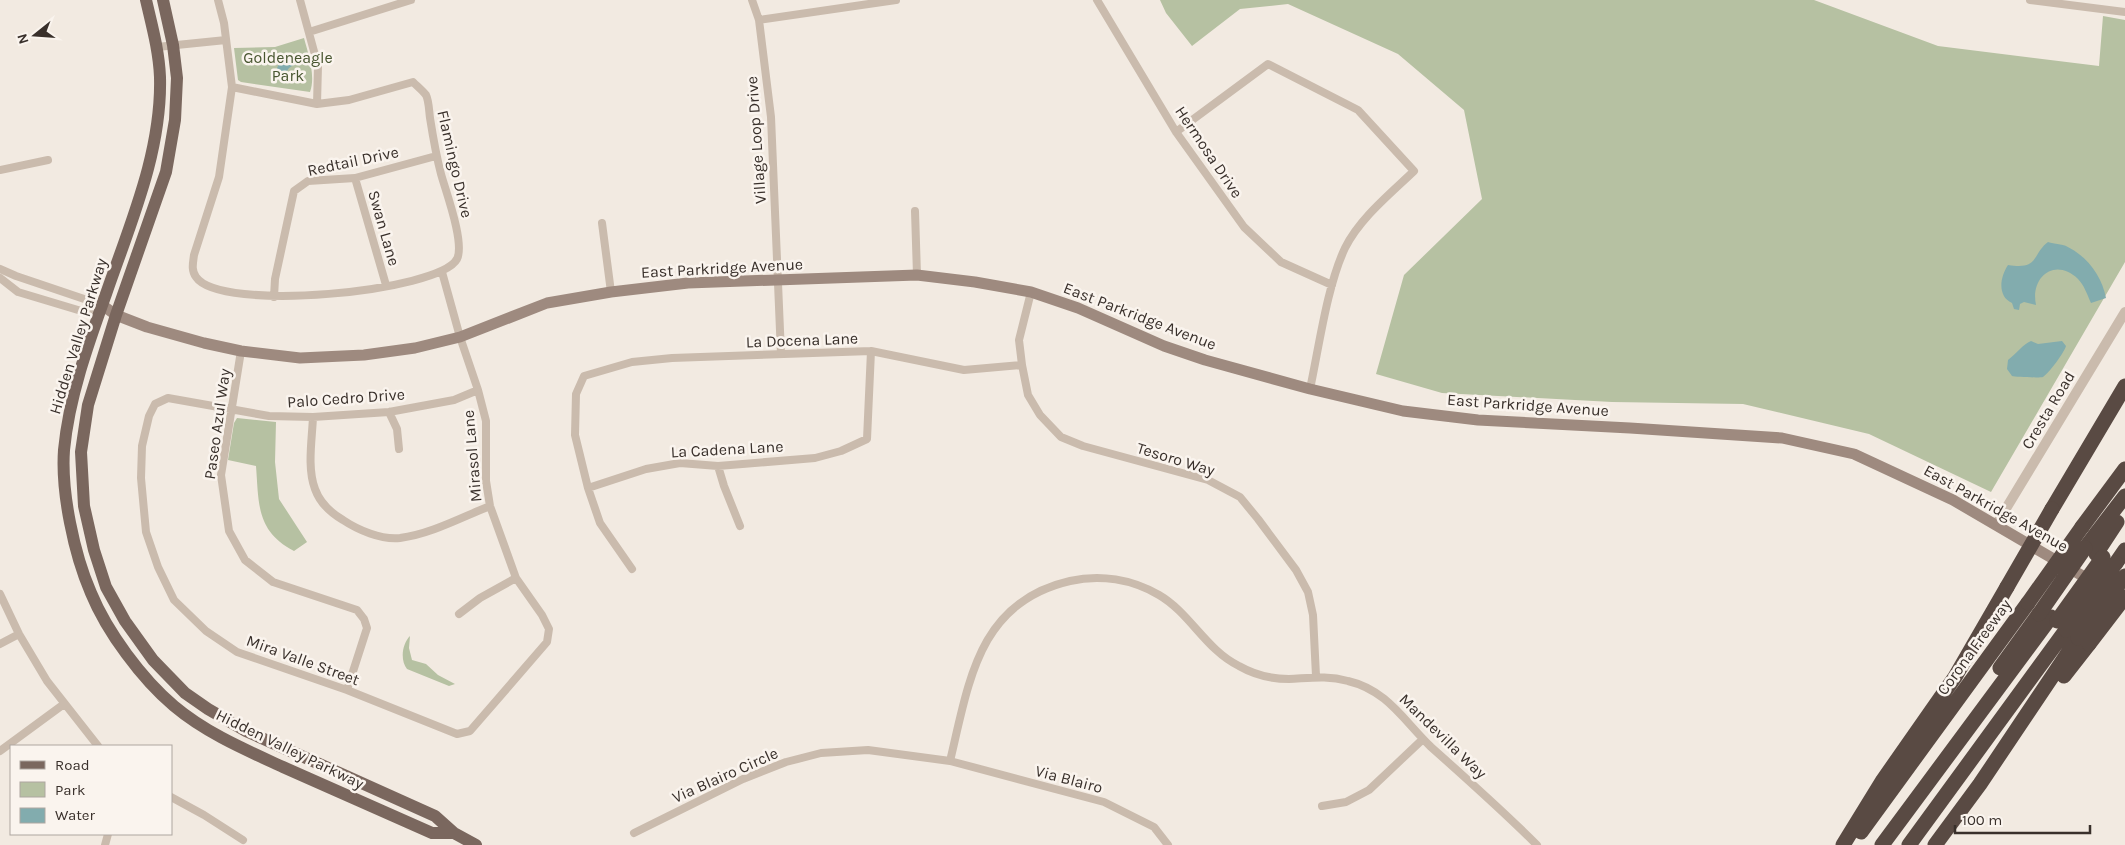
<svg xmlns="http://www.w3.org/2000/svg" width="2125" height="845" viewBox="0 0 2125 845" font-family="Karla,sans-serif">
  <style>
    .green { fill: #b6c1a2 }
    .water { fill: #82acae }
    .lines { fill: none; stroke-linecap: round; stroke-linejoin: round }
    .minor { stroke: #cabbad; stroke-width: 8 }
    .tertiary { stroke: #cabbad; stroke-width: 10 }
    .secondary { stroke: #9e8a7f; stroke-width: 11 }
    .primary { stroke: #7a675e; stroke-width: 12 }
    .motorway { stroke: #594a43; stroke-width: 15 }
    .motorway-bridge { stroke: #594a43; stroke-width: 15 }
    .labels { text-anchor: middle; dominant-baseline: central; stroke-width: 5; stroke-linejoin: round; paint-order: stroke }
    .park-label { font-size: 16px; fill: #485630; stroke: #faf4ee }
    .street-label { font-size: 16px; fill: #39302b; stroke: #faf4ee }
  </style>
  <rect width="100%" height="100%" fill="#f2eae1"/>
  <path class="green" d="M1160,0H1814L1938,46L2099,66L2103,16L2125,20V262L1991,492L1869,434L1743,404L1612,402L1442,393L1376,374L1404,275L1482,199L1464,110L1398,54L1288,4L1240,9L1192,46L1166,13Z
    M304,38C308,53 316,76 310,92L241,82L238,80L234,48L275,47Z
    M237,418L276,422L275,462L279,499L307,542L294,551C256,531 259,504 256,466L228,460L234,423Z
    M410,636L409,648L412,660L426,664L438,675L455,684L449,686L407,669C400,660 402,644 410,636Z"/>
  <path class="water" d="M290,58L295,59V64L289,68L284,75H279L277,68L281,60Z
    M2048,242C2051,243 2064,245 2066,246C2087,256 2102,276 2106,298L2091,303C2087,294 2084,285 2078,279C2055,257 2030,277 2036,305L2024,302L2020,304L2019,310L2014,309L2012,303C1997,296 2000,277 2008,265C2040,270 2031,255 2048,242Z
    M2031,341L2038,344L2062,341L2066,346C2064,353 2049,373 2043,377C2040,378 2015,377 2012,376L2007,369L2008,360C2016,354 2023,344 2031,341Z"/>
  <g class="lines">
    <path class="minor" d="M218,0L224,23L232,87L219,177L194,255C193,263 191,270 196,277C220,313 439,292 457,259C465,243 446,192 441,174C436,155 433,137 430,118C429,111 429,101 426,95C423,91 417,86 413,82L349,100L317,104L232,87
      M300,0L318,66L317,104
      M752,0L759,20L771,117L781,354
      M1097,0L1176,132L1244,227L1281,262L1332,285
      M2030,0L2125,12
      M759,20L896,0
      M309,32L411,0
      M157,47L226,40
      M1176,132L1268,64L1358,110L1414,171C1390,194 1360,218 1345,248C1327,286 1319,347 1310,389
      M0,170L48,160
      M355,178L386,285
      M915,211L917,275
      M602,223L611,292
      M0,269L16,276L102,305
      M442,272L460,337L478,390L486,421V481L490,506L516,578L542,615L549,629L547,642L470,731L457,734L347,690L237,652L206,631L174,600L158,567L146,532L141,478L142,446L149,416L155,404L168,398L269,416L313,417L389,412L454,400L478,390
      M0,278L18,292L98,316
      M1031,292L1019,340L1022,365L1028,395L1040,415L1061,437L1083,446L1208,480L1240,497L1258,519L1296,570L1308,592L1313,615L1316,676
      M274,297L275,279L294,191L308,181L355,178L436,156
      M241,351L221,475L229,531L245,560L273,582L357,610L364,619L367,628L347,690
      M389,412L397,429L399,449
      M313,417C312,440 307,468 315,489C320,503 331,513 343,520C358,530 381,540 400,538C431,534 462,517 490,506
      M718,466L724,486L740,526
      M588,488L646,469L680,463L718,466L815,458L841,451L867,439L871,351
      M632,569L600,523L588,488L575,435L576,394L584,376L632,362L672,358L871,351L964,370L1022,365
      M0,594L19,634L47,681L98,746
      M459,614L480,598L516,578
      M0,644L19,634
      M0,751L64,704
      M950,761C969,682 978,602 1070,581C1100,574 1132,579 1159,595C1190,613 1206,650 1239,666C1253,674 1272,679 1289,679C1310,678 1327,675 1348,681C1387,690 1404,721 1431,747C1467,779 1503,811 1537,845
      M171,797L204,815L243,840
      M1322,806L1346,802L1369,790L1423,739
      M634,833L743,779L786,762L821,753L868,750L950,761L1104,802L1154,827L1168,845
      M105,845L108,834"/>
    <path class="tertiary" d="M1996,525L2125,312"/>
    <path class="secondary" d="M102,305L116,315L147,327L204,343L241,351L300,358L364,355L415,348L460,337L547,303L611,292L688,283L917,275L975,282L1031,292L1078,308L1164,346L1205,360L1310,389L1403,411L1478,420L1630,428L1782,438L1854,454L1953,500L2093,582"/>
    <path class="primary" d="M146,0C152,26 159,51 160,77C162,152 130,224 106,294C88,344 69,397 64,450C61,492 74,554 91,593C107,632 142,679 174,706C206,733 246,750 283,767C333,789 382,811 432,833H454
      M163,0L173,45L177,78L175,120L166,172L116,315L88,405L81,452L84,506L94,550L106,587L125,621L153,660L185,693L208,709L246,731L435,816L454,833L476,845"/>
    <path class="motorway" d="M2052,509L2125,386
      M2082,527L2125,469
      M2085,548L2125,496
      M2096,554L2117,522
      M2116,563L2125,550
      M2000,668L2039,614
      M2064,676L2089,644
      M1861,832L2028,603
      M1843,845L1883,780L1955,677L2007,587
      M1882,845L2051,617
      M1909,845L2066,630
      M1935,845L1980,784L2078,638"/>
    <path class="motorway-bridge" d="M2007,587L2052,509
      M2028,603L2082,527
      M2039,614L2085,548
      M2057,621L2103,557
      M2066,630L2116,563
      M2078,638L2125,576
      M2089,644L2125,597"/>
  </g>
  <g class="labels">
    <g class="park-label">
      <text x="288" y="57">Goldeneagle<tspan x="288" dy="18">Park</tspan></text>
    </g>
    <g class="street-label">
      <text transform="translate(756 140) rotate(-94)">Village Loop Drive</text>
      <text transform="translate(1209 152) rotate(56)">Hermosa Drive</text>
      <text transform="translate(353 161) rotate(-12)">Redtail Drive</text>
      <text transform="translate(455 164) rotate(77)">Flamingo Drive</text>
      <text transform="translate(384 228) rotate(74)">Swan Lane</text>
      <text transform="translate(722 268) rotate(-3)">East Parkridge Avenue</text>
      <text transform="translate(1140 316) rotate(21)">East Parkridge Avenue</text>
      <text transform="translate(78 336) rotate(-73)">Hidden Valley Parkway</text>
      <text transform="translate(802 340) rotate(-2)">La Docena Lane</text>
      <text transform="translate(346 398) rotate(-4)">Palo Cedro Drive</text>
      <text transform="translate(1528 405) rotate(4)">East Parkridge Avenue</text>
      <text transform="translate(2048 410) rotate(-59)">Cresta Road</text>
      <text transform="translate(217 424) rotate(-82)">Paseo Azul Way</text>
      <text transform="translate(727 449) rotate(-3)">La Cadena Lane</text>
      <text transform="translate(472 456) rotate(-95)">Mirasol Lane</text>
      <text transform="translate(1176 459) rotate(17)">Tesoro Way</text>
      <text transform="translate(1996 508) rotate(29)">East Parkridge Avenue</text>
      <text transform="translate(1974 647) rotate(-54)">Corona Freeway</text>
      <text transform="translate(303 660) rotate(20)">Mira Valle Street</text>
      <text transform="translate(1443 736) rotate(44)">Mandevilla Way</text>
      <text transform="translate(290 749) rotate(26)">Hidden Valley Parkway</text>
      <text transform="translate(725 775) rotate(-24)">Via Blairo Circle</text>
      <text transform="translate(1069 779) rotate(15)">Via Blairo</text>
    </g>
  </g>
  <rect x="10" y="745" width="162" height="90" fill="#faf4ee" stroke="#ada6a0"/>
  <rect x="20" y="761" width="25" height="8" fill="#7a675e" stroke="#ada6a0"/>
  <text x="55" y="770" font-size="15" fill="#39302b">Road</text>
  <rect x="20" y="782" width="25" height="15" fill="#b6c1a2" stroke="#ada6a0"/>
  <text x="55" y="795" font-size="15" fill="#39302b">Park</text>
  <rect x="20" y="808" width="25" height="15" fill="#82acae" stroke="#ada6a0"/>
  <text x="55" y="820" font-size="15" fill="#39302b">Water</text>
  <g transform="translate(35 35) rotate(253)" stroke="#faf4ee" stroke-width="4" paint-order="stroke">
  <path d="M0-4L9 19L0 12L-9 19Z" fill="#39302b"/>
  <text y="-8" font-size="14" font-weight="bold" text-anchor="middle" fill="#39302b">N</text>
  </g>
  <path d="M1955 825v8h135v-8" fill="none" stroke="#39302b" stroke-width="2.5"/>
  <text x="1962" y="825" font-size="15" fill="#39302b" stroke="#faf4ee" stroke-width="4" paint-order="stroke">100 m</text>
</svg>
